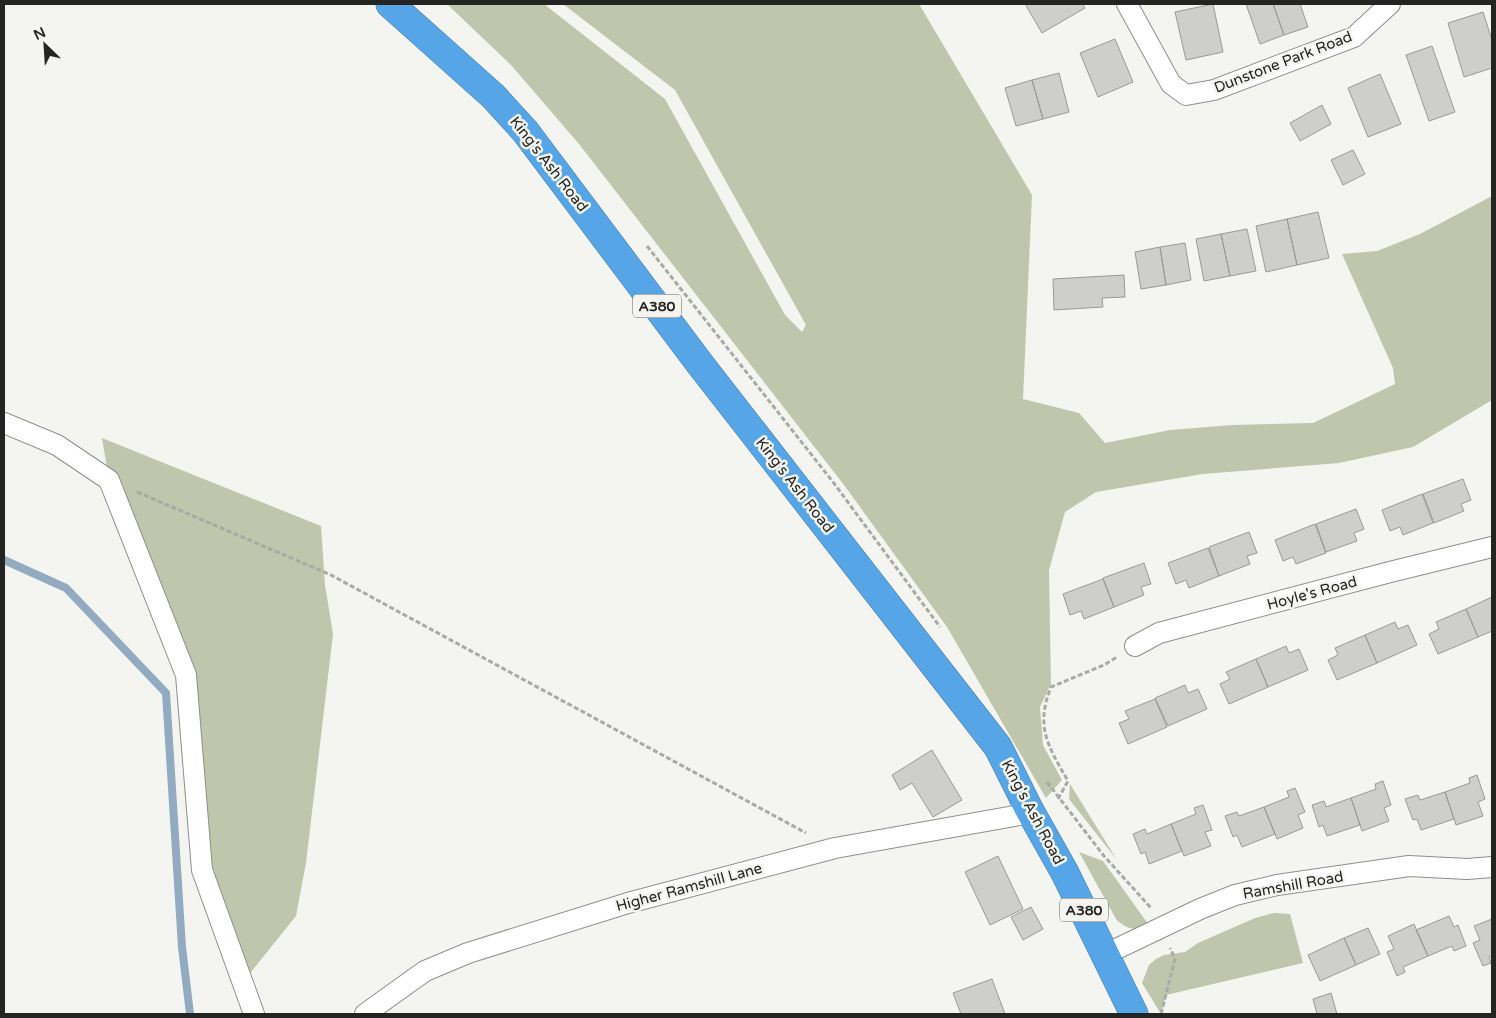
<svg xmlns="http://www.w3.org/2000/svg" width="1496" height="1018" viewBox="0 0 1496 1018" font-family="'Varela Round',sans-serif">
  <style>
    .green { fill: #bfc6ac }
    .lines { fill: none; stroke-linecap: round; stroke-linejoin: round }
    .stream { stroke: #92abc1; stroke-width: 8 }
    .building { fill: #cecfca; stroke: #999a95 }
    .street-casing { stroke: #8e908b; stroke-width: 22 }
    .highway-casing { stroke: #4479a2; stroke-width: 29 }
    .path { stroke: #a9aaa6; stroke-width: 3; stroke-dasharray: 5 2.5; stroke-linecap: butt }
    .street { stroke: #fff; stroke-width: 20 }
    .highway { stroke: #56a6e7; stroke-width: 28 }
    .labels { text-anchor: middle; dominant-baseline: central; stroke-width: 5; stroke-linejoin: round; paint-order: stroke }
    .shield { fill: #f4f5f0; stroke: #626360; stroke-width: 1 }
    .shield-label { font-size: 14px; font-weight: bold; fill: #242523 }
    .street-label { font-size: 15px; fill: #242523; stroke: #f4f5f0 }
  </style>
  <rect width="100%" height="100%" fill="#f4f5f0"/>
  <path class="green" d="M447,4H544L665,99L785,315L802,332L806,325L675,90L563,4H919L1032,195L1023,399L1079,413L1105,443L1170,430L1232,425L1313,423L1395,384L1393,368L1342,254L1377,251L1420,234L1492,196V400L1413,447L1339,463L1203,474L1096,492L1065,512L1049,570L1051,687L1050,686L1040,707L1043,745L1062,780L1046,798L947,627L844,485L579,144L511,65Z
    M102,438L321,526L325,585L333,634L306,863L296,916L243,982L216,907L186,675L109,480Z
    M1070,784L1117,860L1069,799Z
    M1079,852L1103,861L1151,928C1137,930 1126,930 1116,919Z
    M1274,913L1290,914L1303,963L1166,995L1161,1014L1142,983L1149,965L1156,959L1164,955L1185,952L1198,943L1255,918Z"/>
  <g class="lines">
    <path class="stream" d="M4,560L66,588L166,693L182,947L190,1014"/>
  </g>
  <path class="building" d="M1025,4H1082L1085,8L1042,33Z
    M1213,4L1223,52L1186,60L1175,12Z
    M1246,4H1273L1284,35L1260,44Z
    M1273,4H1300L1308,27L1284,35Z
    M1483,12L1492,40V68L1464,77L1448,23Z
    M1115,39L1133,82L1098,97L1080,53Z
    M1432,46L1455,112L1429,121L1406,55Z
    M1059,73L1069,112L1043,119L1032,80Z
    M1380,74L1401,124L1368,137L1348,88Z
    M1032,80L1043,119L1016,126L1005,88Z
    M1322,105L1331,124L1300,141L1290,123Z
    M1353,150L1365,174L1343,185L1331,160Z
    M1318,212L1329,258L1297,265L1287,219Z
    M1287,219L1297,265L1266,272L1256,226Z
    M1247,229L1256,271L1230,276L1221,234Z
    M1221,234L1230,276L1204,281L1196,239Z
    M1185,243L1191,280L1166,285L1160,247Z
    M1160,247L1166,285L1141,289L1135,252Z
    M1124,275L1125,297L1102,298L1103,307L1054,310L1053,279Z
    M1463,479L1471,500L1461,504L1464,511L1434,523L1423,494Z
    M1422,494L1433,523L1403,535L1400,527L1390,531L1382,510Z
    M1356,509L1364,529L1354,533L1357,541L1326,552L1316,524Z
    M1315,524L1326,553L1296,564L1293,557L1283,561L1275,540Z
    M1249,532L1257,553L1247,556L1250,564L1219,576L1209,547Z
    M1208,548L1219,576L1189,588L1186,580L1176,584L1168,563Z
    M1144,563L1151,584L1141,587L1144,595L1114,607L1103,578Z
    M1103,579L1114,607L1084,619L1081,611L1070,615L1063,594Z
    M1492,597V631L1478,637L1466,609Z
    M1466,609L1478,637L1438,654L1429,634L1439,629L1436,622Z
    M1395,622L1398,629L1408,625L1417,645L1377,663L1365,635Z
    M1365,635L1377,663L1337,680L1328,660L1338,655L1335,648Z
    M1286,646L1289,653L1299,649L1308,670L1268,687L1256,659Z
    M1256,659L1268,687L1229,704L1220,684L1230,679L1226,672Z
    M1185,685L1188,693L1198,689L1207,709L1168,726L1155,698Z
    M1155,699L1167,727L1128,744L1119,723L1129,719L1125,711Z
    M932,750L962,800L933,817L912,783L900,790L892,775Z
    M1477,775L1485,799L1478,802L1483,816L1456,825L1445,792L1470,783L1469,778Z
    M1383,781L1391,805L1384,808L1389,821L1362,831L1351,798L1376,789L1375,784Z
    M1295,788L1305,812L1298,815L1303,828L1277,839L1264,807L1289,797L1287,791Z
    M1445,792L1454,819L1421,830L1417,819L1413,820L1405,799L1418,795L1420,800Z
    M1351,798L1360,825L1327,836L1323,825L1319,827L1312,805L1324,801L1326,807Z
    M1203,805L1212,830L1205,832L1211,846L1184,856L1171,824L1196,814L1194,808Z
    M1264,807L1275,834L1242,847L1237,835L1233,837L1225,816L1237,812L1239,816Z
    M1171,824L1182,851L1149,864L1145,852L1141,854L1133,834L1145,829L1147,834Z
    M998,856L1023,909L990,925L965,872Z
    M1031,907L1043,929L1023,940L1011,917Z
    M1449,916L1454,927L1458,925L1466,946L1454,951L1452,946L1428,956L1416,930Z
    M1492,919V956L1489,957L1491,963L1483,966L1473,943L1480,940L1474,926Z
    M1414,924L1428,956L1403,967L1405,972L1397,976L1387,952L1394,949L1388,936Z
    M1368,928L1380,954L1356,965L1344,938Z
    M1344,938L1356,965L1320,981L1308,955Z
    M992,979L1005,1014H961L953,993Z
    M1331,993L1337,1014H1317L1313,999Z"/>
  <g class="lines">
    <defs>
      <path id="street" d="M1127,4L1171,84L1186,95L1214,90L1354,37L1390,4
        M4,423L57,445L109,480L186,675L202,870L254,1014
        M1135,646L1159,633L1390,572L1492,547
        M1106,954L1200,909L1235,895L1277,885L1409,866L1467,869L1492,867
        M365,1014L425,971L468,953L628,903L835,848L1031,813"/>
      <path id="highway" d="M390,4L493,96L525,131L700,364L998,747L1029,809L1065,873L1134,1014"/>
    </defs>
    <use href="#street" class="street-casing"/>
    <use href="#highway" class="highway-casing"/>
    <path class="path" d="M647,246L833,482L940,627
      M137,492L331,575L806,833
      M1047,782L1104,856L1151,908
      M1058,799L1068,781C1048,746 1035,727 1051,687L1104,665L1117,657
      M1161,1014L1175,959L1170,948"/>
    <use href="#street" class="street"/>
    <use href="#highway" class="highway"/>
  </g>
  <g class="labels">
    <g class="shield">
      <rect x="633" y="294.5" width="48" height="23" rx="4"/>
      <rect x="1060" y="898.5" width="48" height="23" rx="4"/>
    </g>
    <g class="shield-label">
      <text x="657" y="306">A380</text>
      <text x="1084" y="910">A380</text>
    </g>
    <g class="street-label">
      <text transform="translate(1283 62) rotate(-21)">Dunstone Park Road</text>
      <text transform="translate(549 164) rotate(52)">King's Ash Road</text>
      <text transform="translate(795 485) rotate(52)">King's Ash Road</text>
      <text transform="translate(1312 593) rotate(-15)">Hoyle's Road</text>
      <text transform="translate(1033 812) rotate(62)">King's Ash Road</text>
      <text transform="translate(1293 885) rotate(-10)">Ramshill Road</text>
      <text transform="translate(689 887) rotate(-15)">Higher Ramshill Lane</text>
    </g>
  </g>
  <rect width="1496" height="1018" fill="none" stroke="#242523" stroke-width="10"/>
  <g transform="translate(45 45) rotate(335)" stroke="#f4f5f0" stroke-width="4" paint-order="stroke">
  <path d="M0-4L9 19L0 12L-9 19Z" fill="#242523"/>
  <text y="-8" font-size="14" font-weight="bold" text-anchor="middle" fill="#242523">N</text>
  </g>
</svg>
